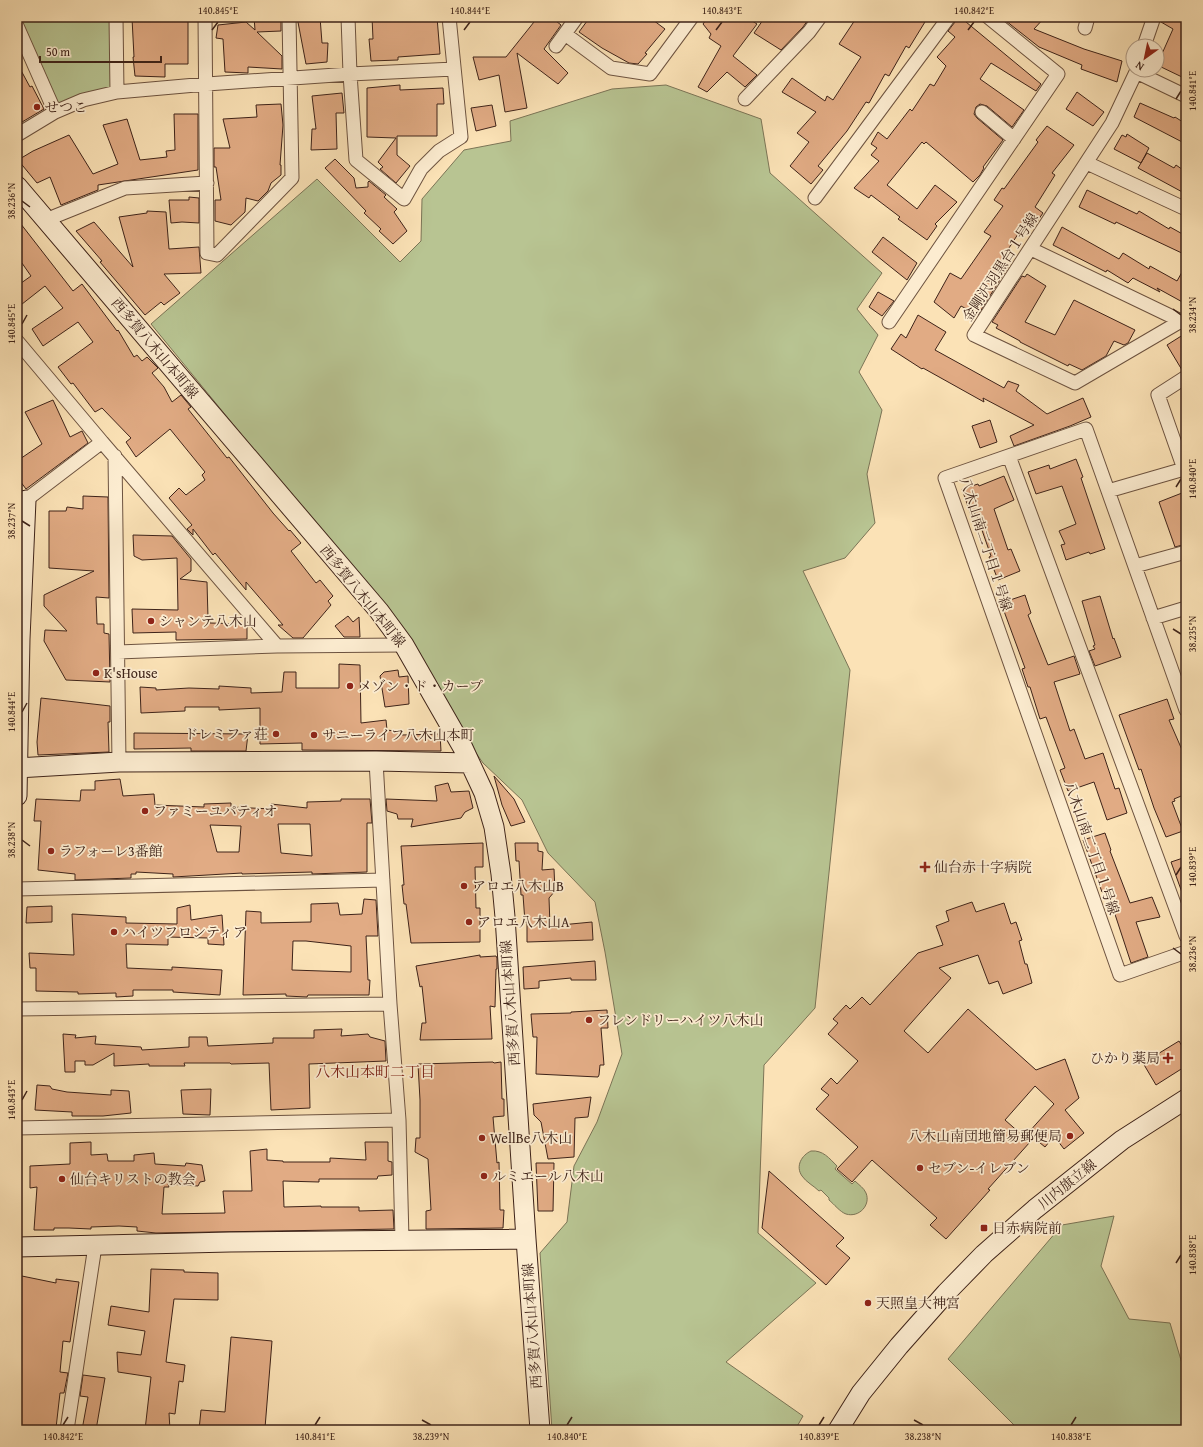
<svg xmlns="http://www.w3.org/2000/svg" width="1203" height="1447" viewBox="0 0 1203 1447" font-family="'Gentium Book Plus','Noto Serif JP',serif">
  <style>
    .green { fill: #b8c492; stroke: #7b7456 }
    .building { fill: #e1ab84; stroke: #3e2319; fill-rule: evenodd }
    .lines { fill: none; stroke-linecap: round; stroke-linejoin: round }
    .street-casing { stroke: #6d5340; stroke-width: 15 }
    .secondary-casing { stroke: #3e2319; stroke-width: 21 }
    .street { stroke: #fcecd0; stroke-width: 13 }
    .secondary { stroke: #fcecd0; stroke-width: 19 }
    .ticks { fill: none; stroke: #3e2319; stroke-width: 1.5 }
    .poi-dot { fill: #8f2418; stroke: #fcecd0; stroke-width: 1.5 }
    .labels { text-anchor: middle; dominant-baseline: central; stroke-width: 3.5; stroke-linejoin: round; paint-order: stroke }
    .poi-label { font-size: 14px; fill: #3e2319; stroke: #fcecd0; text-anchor: start }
    .street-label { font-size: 14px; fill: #3e2319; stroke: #fcecd0 }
    .neighbourhood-label { font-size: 15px; fill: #7a1f14; stroke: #fcecd0 }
    .neatline { fill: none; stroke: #3e2319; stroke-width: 1.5 }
    .ticks-label { font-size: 10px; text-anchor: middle; fill: #3e2319 }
  </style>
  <rect width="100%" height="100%" fill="#fbe2b6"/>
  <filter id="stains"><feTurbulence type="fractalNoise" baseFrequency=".005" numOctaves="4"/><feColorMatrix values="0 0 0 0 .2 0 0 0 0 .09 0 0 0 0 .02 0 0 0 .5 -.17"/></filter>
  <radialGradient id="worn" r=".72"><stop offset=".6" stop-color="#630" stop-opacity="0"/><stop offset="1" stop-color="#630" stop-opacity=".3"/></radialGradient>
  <path class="green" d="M18,17H113L114,90L59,106L20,26Z
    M666,85L761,119L770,173L882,273L857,309L878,335L859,372L882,410L867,474L875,523L845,558L803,571L850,670L815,1008L764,1065L758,1233L816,1283L726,1362L803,1416L795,1430H552L540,1253L567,1222L574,1166L597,1122L622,1054L605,952L595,902L548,853L522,800L483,763L448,713L404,633L151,324L317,179L400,262L421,241L422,199L464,150L511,141L510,121L612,89Z
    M811,1151C823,1150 829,1158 837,1166L835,1169L852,1184L855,1181C859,1185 864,1188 866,1193C871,1205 859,1218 846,1214C840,1212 834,1204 829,1200V1198L821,1190L819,1191C814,1186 806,1182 802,1176C795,1166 802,1155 811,1151Z
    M1114,1216L1101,1266L1129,1319L1170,1323L1186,1377V1430H1019L948,1359L1062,1225Z"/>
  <path class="building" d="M170,17H188V64H165V77L135,76L133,57H134L132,18Z
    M254,17H281V31L257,32L282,56V69L248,67V73L225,72L223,39L216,38L218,25L246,22L255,30Z
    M297,17H320L322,43H328L327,62L306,64Z
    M372,17H437L440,54L398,57V60L371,61L369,39H373Z
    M538,17H551L561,25L544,49L568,73L558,84L517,53L527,108L505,112L499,75L479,80L473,57H506Z
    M590,17H649L665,29L645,53L647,54L638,64L629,63L602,48L579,32Z
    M708,17H746L757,24L733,56L757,75L745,87L727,72L707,92L698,87L721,46L709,38L711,34L703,24Z
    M765,17H810L803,27L781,50L754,33Z
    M857,17H928L909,48L906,46L889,76L885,74L869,103L866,102L847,131L818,166L823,170L811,184L790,166L809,142L797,133L816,112L782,92L792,78L825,101L827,96L833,100L861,57L839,44Z
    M957,17H960L1041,84L1036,91L991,63L980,79L1024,110L1012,127L987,106L980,104L976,107L974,114L977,118L1003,140L983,167L984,168L980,175L973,182L926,142L924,144L922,142L887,185L917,209L935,185L957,202L935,224L937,226L927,240L898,219L900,217L871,195L869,198L854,188L879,161L871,155L877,148L871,144L878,132L887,139L910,109L912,111L930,84L934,86L946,66L937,57L955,37L948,31L955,22Z
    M1016,17H1045L1034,29L1084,49L1122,61L1117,82L1081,69L1082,65L1039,47L1006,21L1007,18L1014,21Z
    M1162,17H1186V70L1182,77L1157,65L1173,29L1161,22Z
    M17,63L30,87L32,86L44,109L17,125Z
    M400,85V90L443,88L444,104H437V136H397V155L410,166L396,183L380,169L383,167L378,162L396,138L367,137V88Z
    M1077,92L1104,112L1093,126L1066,109Z
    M342,93L344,113H336L337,149L311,150L312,129H316L312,96Z
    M1140,103L1174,118L1175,117L1186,124V144L1134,117Z
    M281,104L283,125L280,165H281V175L271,183L268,191L258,201L246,198L245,212L231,225L215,221V200H221L216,167H214V148H230L223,119L257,117L256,105Z
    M492,105L496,126L476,131L471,108Z
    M174,114H198V170L98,185V190L61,205L50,177L37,183L18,160L33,151L69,135L93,174L118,164L103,125L127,119L140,160L167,157L166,151L175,150Z
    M1047,126L1074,145L1052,173L1055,175L1035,207L1043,213L1036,223H1031L1027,220L1000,262L1008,267L978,315L961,306L954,318L934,302L950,273L961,279L991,236L984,232L1003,206L994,200L1002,188L1004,189L1038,142L1036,140Z
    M1127,134L1149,148L1141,163L1114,149L1122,135L1126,137Z
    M1147,153L1174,168L1176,165L1186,172V194L1138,168Z
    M335,159L354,178L356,188L368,187V182L369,181L386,195L384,197L397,209L394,212L407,231L393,244L379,231L381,229L364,213L366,211L325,168Z
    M1087,190L1137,214L1139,211L1169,229L1170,227L1186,236V255L1116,222L1115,224L1079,207Z
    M189,197L199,198V223L182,222L171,223L169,200H189Z
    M147,211L166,212L169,249L199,247L201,273L164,274L180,293L164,305L161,302L145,315L100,262L102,261L76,231L94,222L133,267L119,217L147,213Z
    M17,219L73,291L82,284L117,331L118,330L134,357L137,355L142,361L147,357L158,368L152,373L164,387L172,402L181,395L191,407L188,409L227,458L229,457L273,513L289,531L290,530L301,543L291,551L316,583L320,580L333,596L328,601L331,605L303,638H293L278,625H283L246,582V590L215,553L213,555L193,529V535L187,529L192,525L169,498L179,488L186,495L205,480L202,475L205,472L170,429L136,457L126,442L131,438L102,408L95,412L73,383L71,384L58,367L93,342L78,322L43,346L32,329L63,308L45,286L17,308V286L31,276L17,256Z
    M1062,227L1119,259L1123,253L1149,269L1150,266L1177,281L1186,265V304L1157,288L1160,292L1133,278L1128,283L1107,270L1106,272L1053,245Z
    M883,237L917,263L907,280L872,252Z
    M1027,274L1046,286L1025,322L1055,335L1074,300L1135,330L1128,343L1124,345L1114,341L1106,356L1082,370L1069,364L1068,366L1020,342V341L996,328L998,325L992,322L1022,276L1025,277Z
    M878,292L894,301L882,316L869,307Z
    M918,315L946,332L935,350L1004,388L1008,381L1019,385L1016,391L1047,414L1083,398L1091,417L1070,426L1014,446L1010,436L1034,425L983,398L984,402L923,368L922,369L891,349L901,334L906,338Z
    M1186,333V369L1182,370L1167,345Z
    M53,400L70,437L82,431L88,443L26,489L17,477V461L42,444L25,412Z
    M990,420L997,442L980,448L972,426Z
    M1076,459L1083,477L1081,478L1105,549L1090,554L1089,552L1066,560L1061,545L1065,544L1059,531L1076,524L1062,486L1036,494L1028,472L1049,465L1050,469Z
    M1004,476L1014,500L994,509L1008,550L1011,549L1020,571L998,580L989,557L991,556L976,513L971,515L962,489L978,484L979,486Z
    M1182,493L1186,505V544L1175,547L1159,502Z
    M83,496L108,497L109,598L96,597L97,624H104V633L109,634L110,682L66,680L44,641L45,630L67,631L44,606V595L94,571L49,568V511H66L67,507L83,509Z
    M133,535L172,536L191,559V571L180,579L207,582L208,618H210V623L247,624V639L176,640V632L133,633L132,609L178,610L177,558L142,560L134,556Z
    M1025,595L1031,613L1028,615L1048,665L1074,656L1080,674L1054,682L1070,731L1074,729L1085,759L1103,753L1115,789L1119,788L1127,813L1107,820L1094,782L1068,791L1060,770L1065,768L1046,717L1040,719L1030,687H1028L1022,669L1025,668L1001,603Z
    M1100,596L1113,639L1114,638L1121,657L1095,666L1089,651L1095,649L1093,646L1095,645L1082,601Z
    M348,616L353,622L359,617L360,637H344L335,626Z
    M339,664L360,665L361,723L386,720L387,730L402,732V735L440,734L441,751L302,750V743L260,744V708L219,710V707H185V711L141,713L140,687L156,688V690L189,688L219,689V686L251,688V693L282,692L284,672H296V688H339Z
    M398,670L399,677L408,676L409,704L385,707L380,676L384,672Z
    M41,698L110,706V722H108L109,752L38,755L37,742Z
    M1167,699L1174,719L1169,720L1186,759V794L1174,799L1175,801L1172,802L1183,831L1166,837L1154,808L1141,769L1139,770L1119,715Z
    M134,733L248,734L246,751H191V748L134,749Z
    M494,776L514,799L525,822L511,826L502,805Z
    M120,779L123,796L154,794L155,805L204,807V804L231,803V807L272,809L271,804L307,808V802L341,801V799H370L372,823H367V872L312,874V872L242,874V873L173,877V874L136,872V874H131V878L75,880V874L38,870L41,821H34L36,799L80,801L81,790H95V781ZM278,824H310L312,856L281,853ZM210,825L241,826L239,852H217Z
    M448,783L451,792L469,791L473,808L465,812L461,818L411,827L413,819H398L397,814L387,811L386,799L437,801L435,786Z
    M1105,833L1111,850L1110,851L1130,903L1152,897L1160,917L1136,922L1148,957L1131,963L1107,890L1102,892L1083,840Z
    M483,843V867H475L476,908H480V942L411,943L406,904H404L402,885H404L401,846Z
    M515,843H538V851L543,852L542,870L554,869L555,891L549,898L550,926L592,922L593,940L527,942V922H525L523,895H521L519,861H516Z
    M1186,857V898H1184L1171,862Z
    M364,899L376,900L378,936H366L368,980H370L369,995H308L307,997L286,996V994L243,995L246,911L261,912V923L311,922V904L338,903L340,915L362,914ZM293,941H306L351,946V972L292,970Z
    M972,902L976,912L1004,903L1011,924L1016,922L1022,940L1019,941L1025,964H1027L1032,983L1003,994L998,981L989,984L978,955L939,968L951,978L904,1031L928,1053L968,1009L1036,1070L1065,1059L1079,1098L1065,1110L1084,1133L1064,1149L1054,1136L1045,1147L1028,1133L1054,1104L1035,1086L1005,1120L1030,1142L988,1189L990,1190L946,1239L930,1225L937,1218L872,1160L852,1182L837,1169L858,1147L816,1109L829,1095L821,1089L831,1078L837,1084L858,1061L828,1034L838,1023L833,1019L846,1005L850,1009L862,997L870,1005L918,953L943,945L936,926L949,921L946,911Z
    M190,905L191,920L222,915L224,945L208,944V938L168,937V945L126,944L127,968L172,970V967L222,970L220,995L173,992V990H133V996L116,997V993L78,994V992L36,991V968H30L29,953L74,955L72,914L126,917V923L177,924V908Z
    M52,906V922L26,923L27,907Z
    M480,955V957L496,956L497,958V969H496L495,1007L490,1006L492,1039L420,1040L422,1023H426L422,986L420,987L416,966Z
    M595,961L596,980H571V978L539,981V988L524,989L523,967Z
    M607,1010L608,1028H601L604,1065H600L599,1075L598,1077L536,1074L537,1037H533L531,1014L571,1013V1012Z
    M342,1029L341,1036L368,1034L370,1037L385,1041L386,1061L309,1064L310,1108L271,1110L269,1063L231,1064L230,1063H184L185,1066H149V1064L114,1066V1053L93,1065H85V1061H75V1072H65L63,1034L76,1035L75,1038L96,1036L95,1044L141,1047L142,1050L189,1047V1037H207L208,1046L273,1043V1038H314V1030Z
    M1179,1041L1186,1053V1066L1156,1085L1143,1063Z
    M493,1062L494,1063L501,1062L502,1099H504V1116L493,1117L497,1163L499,1162L500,1210H504L503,1228L426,1229V1211L431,1210L428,1159L415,1152L416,1138H420V1100L418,1064Z
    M37,1085L50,1086L52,1089L67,1092L111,1095V1090L129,1091L131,1113L103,1116H72V1112L35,1110Z
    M211,1089L210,1115L183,1114L181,1090Z
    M591,1097L588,1117L575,1118L574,1157L548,1159L541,1122L534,1115L533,1104Z
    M91,1142V1155L107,1154L108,1161H134V1155L154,1153L155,1164L185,1166L186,1163L202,1165L205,1181L200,1182L198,1186L168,1184L169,1187H164L162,1214L225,1213L223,1191H252L250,1151L267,1149V1160L283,1161V1162H330V1158L366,1160L365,1142H388V1161L392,1162V1175L378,1176L377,1179H319V1182L283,1181L284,1207L321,1206V1207H359V1211L393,1210L394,1229L156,1233L137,1231V1227L119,1226L91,1227V1229L69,1228H54V1230H34L37,1187L30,1188V1166L70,1164V1143Z
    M536,1163H554L553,1211H538Z
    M769,1171L844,1238L836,1246L850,1258L826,1285L762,1228Z
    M151,1269L184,1270V1272L218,1273V1300L174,1299L166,1362L185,1365L183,1382L179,1381L175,1414L169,1413L170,1430H145L151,1377L118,1372L117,1352L141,1355L145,1331L108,1325L111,1306L149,1312Z
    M17,1275L56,1283V1279L79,1282L70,1342L63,1341L60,1372L68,1373L64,1393H60L56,1428L45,1427V1430H19V1422H17Z
    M231,1337L272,1341L265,1428L250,1427V1430H199L201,1410L225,1412Z
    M83,1375L105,1378L96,1430H82L88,1397L80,1396Z"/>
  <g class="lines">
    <defs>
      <path id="street" d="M116,17L117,92
        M205,17L207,253L217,255L292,178L289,17
        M348,17L350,74L356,160L404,199L421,169L439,151L461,137L449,17
        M17,26L55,112L17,135
        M1085,28L1088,17
        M565,34L611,68L650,74L692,17
        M556,46L577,17
        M1144,46L1154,17
        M1137,70L1112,123L974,335L1075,383L1181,321L1186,324
        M1136,72L1186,96
        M745,99L809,32L820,17
        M55,112L83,100L117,92L207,84L350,74L454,69
        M982,112L1014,139
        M1087,163L1186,209
        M815,198L949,17
        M46,221L53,217L125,188L207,183
        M1031,249L1181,321
        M889,322L1058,74L988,17
        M17,341L102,442
        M115,456L119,762
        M1009,456L1186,936
        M1108,491L1184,469L1158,395L1186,377
        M19,503L26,500L102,442L277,646
        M1135,566L1186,552
        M1153,618L1186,608
        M118,652L277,646L404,645
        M1186,710L1086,429L945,478L1120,975L1186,952
        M376,761L390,1004L399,1120L402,1240
        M17,889L383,880
        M17,1009L390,1004
        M17,1128L399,1120
        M67,1430L95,1246"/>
      <path id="secondary" d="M17,186L379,611L404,645L463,748L484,793L494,827L501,874L505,917L526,1239L540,1430
        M17,768L119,762L376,761L470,763
        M17,796L20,639L26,500
        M17,1247L230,1242L526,1239
        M838,1430L861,1393L899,1346L946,1293L984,1254L1035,1209L1122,1140L1186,1099"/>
    </defs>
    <use href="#street" class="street-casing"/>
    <use href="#secondary" class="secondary-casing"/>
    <use href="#street" class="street"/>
    <use href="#secondary" class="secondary"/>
  </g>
  <path class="ticks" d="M212,30L218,22M464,30L470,22M716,30L722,22M968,30L974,22M1176,99L1181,91M22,201L30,207M1173,309L1181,315M22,324L27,315M1176,487L1181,479M22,521L30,526M1173,629L1181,634M22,712L27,703M22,840L30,846M1176,875L1181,867M1173,948L1181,954M22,1100L27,1091M1176,1263L1181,1255M422,1420L431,1425M914,1420L923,1425M63,1425L68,1417M315,1425L320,1417M567,1425L572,1417M819,1425L824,1417M1071,1425L1076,1417"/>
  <g class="poi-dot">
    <circle cx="37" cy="107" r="4"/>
    <circle cx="151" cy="621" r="4"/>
    <circle cx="96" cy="673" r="4"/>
    <circle cx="350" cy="686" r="4"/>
    <circle cx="276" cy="734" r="4"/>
    <circle cx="314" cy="735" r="4"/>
    <circle cx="145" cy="811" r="4"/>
    <circle cx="51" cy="851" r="4"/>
    <path d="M923 861h4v4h4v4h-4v4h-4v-4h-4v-4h4z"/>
    <circle cx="464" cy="886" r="4"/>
    <circle cx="469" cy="922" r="4"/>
    <circle cx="114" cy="932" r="4"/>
    <circle cx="589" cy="1020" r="4"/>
    <path d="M1166 1052h4v4h4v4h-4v4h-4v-4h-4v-4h4z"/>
    <circle cx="1070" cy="1136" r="4"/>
    <circle cx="482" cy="1138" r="4"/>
    <circle cx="920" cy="1168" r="4"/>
    <circle cx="484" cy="1176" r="4"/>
    <circle cx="62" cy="1179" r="4"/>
    <rect x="980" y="1224" width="8" height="8" rx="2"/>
    <circle cx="868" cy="1303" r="4"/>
  </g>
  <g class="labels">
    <g class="poi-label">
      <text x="45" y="107">せつこ</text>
      <text x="159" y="621">シャンテ八木山</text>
      <text x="104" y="673">K'sHouse</text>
      <text x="358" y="686">メゾン・ド・カープ</text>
      <text x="268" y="734" text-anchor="end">ドレミファ荘</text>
      <text x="322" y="735">サニーライフ八木山本町</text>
      <text x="153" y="811">ファミーユパティオ</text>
      <text x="59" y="851">ラフォーレ3番館</text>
      <text x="934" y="867">仙台赤十字病院</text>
      <text x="472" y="886">アロエ八木山B</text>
      <text x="477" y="922">アロエ八木山A</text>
      <text x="122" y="932">ハイツフロンティア</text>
      <text x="597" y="1020">フレンドリーハイツ八木山</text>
      <text x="1160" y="1058" text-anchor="end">ひかり薬局</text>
      <text x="1062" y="1136" text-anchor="end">八木山南団地簡易郵便局</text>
      <text x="490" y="1138">WellBe八木山</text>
      <text x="928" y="1168">セブン-イレブン</text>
      <text x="492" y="1176">ルミエール八木山</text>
      <text x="70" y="1179">仙台キリストの教会</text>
      <text x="992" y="1228">日赤病院前</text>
      <text x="876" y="1303">天照皇大神宮</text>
    </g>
    <g class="street-label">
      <text transform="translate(1000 267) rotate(-57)">金剛沢羽黒台１号線</text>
      <text transform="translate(155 348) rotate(50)">西多賀八木山本町線</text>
      <text transform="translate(986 544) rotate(72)">八木山南二丁目１号線</text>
      <text transform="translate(363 596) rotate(51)">西多賀八木山本町線</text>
      <text transform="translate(1092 848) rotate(71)">八木山南二丁目１号線</text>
      <text transform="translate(510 1003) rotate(-94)">西多賀八木山本町線</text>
      <text transform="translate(1067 1184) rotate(-39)">川内旗立線</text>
      <text transform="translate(532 1326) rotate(-94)">西多賀八木山本町線</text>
    </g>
    <g class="neighbourhood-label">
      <text x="375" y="1071">八木山本町二丁目</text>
    </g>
  </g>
  <rect width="1203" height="1447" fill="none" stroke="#fbe2b6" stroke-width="44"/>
  <g transform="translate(1145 58) rotate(213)"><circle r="19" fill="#fcecd0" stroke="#b09c87"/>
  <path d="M0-3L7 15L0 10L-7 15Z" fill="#8f2418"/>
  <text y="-6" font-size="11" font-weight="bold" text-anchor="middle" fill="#3e2319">N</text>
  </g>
  <path d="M40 56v6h121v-6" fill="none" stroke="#3e2319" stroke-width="2"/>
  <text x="46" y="56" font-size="12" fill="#3e2319" stroke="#fcecd0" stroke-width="3" paint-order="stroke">50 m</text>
  <rect x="22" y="22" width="1159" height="1403" class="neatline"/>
  <g class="ticks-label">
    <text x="218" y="14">140.845°E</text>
    <text x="470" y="14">140.844°E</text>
    <text x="722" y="14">140.843°E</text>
    <text x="974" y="14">140.842°E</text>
    <text transform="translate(1192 91) rotate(-90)" y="4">140.841°E</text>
    <text transform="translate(11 201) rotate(-90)" y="4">38.236°N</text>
    <text transform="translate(1192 315) rotate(-90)" y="4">38.234°N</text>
    <text transform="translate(11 324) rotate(-90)" y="4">140.845°E</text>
    <text transform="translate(1192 479) rotate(-90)" y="4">140.840°E</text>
    <text transform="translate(11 521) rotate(-90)" y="4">38.237°N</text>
    <text transform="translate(1192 634) rotate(-90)" y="4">38.235°N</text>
    <text transform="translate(11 712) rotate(-90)" y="4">140.844°E</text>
    <text transform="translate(11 840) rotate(-90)" y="4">38.238°N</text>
    <text transform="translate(1192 867) rotate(-90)" y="4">140.839°E</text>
    <text transform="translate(1192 954) rotate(-90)" y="4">38.236°N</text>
    <text transform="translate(11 1100) rotate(-90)" y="4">140.843°E</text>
    <text transform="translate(1192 1255) rotate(-90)" y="4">140.838°E</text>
    <text x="63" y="1440">140.842°E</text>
    <text x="315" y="1440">140.841°E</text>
    <text x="431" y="1440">38.239°N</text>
    <text x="567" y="1440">140.840°E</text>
    <text x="819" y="1440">140.839°E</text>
    <text x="923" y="1440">38.238°N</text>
    <text x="1071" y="1440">140.838°E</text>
  </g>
  <rect width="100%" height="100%" filter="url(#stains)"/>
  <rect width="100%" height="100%" fill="url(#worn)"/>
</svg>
